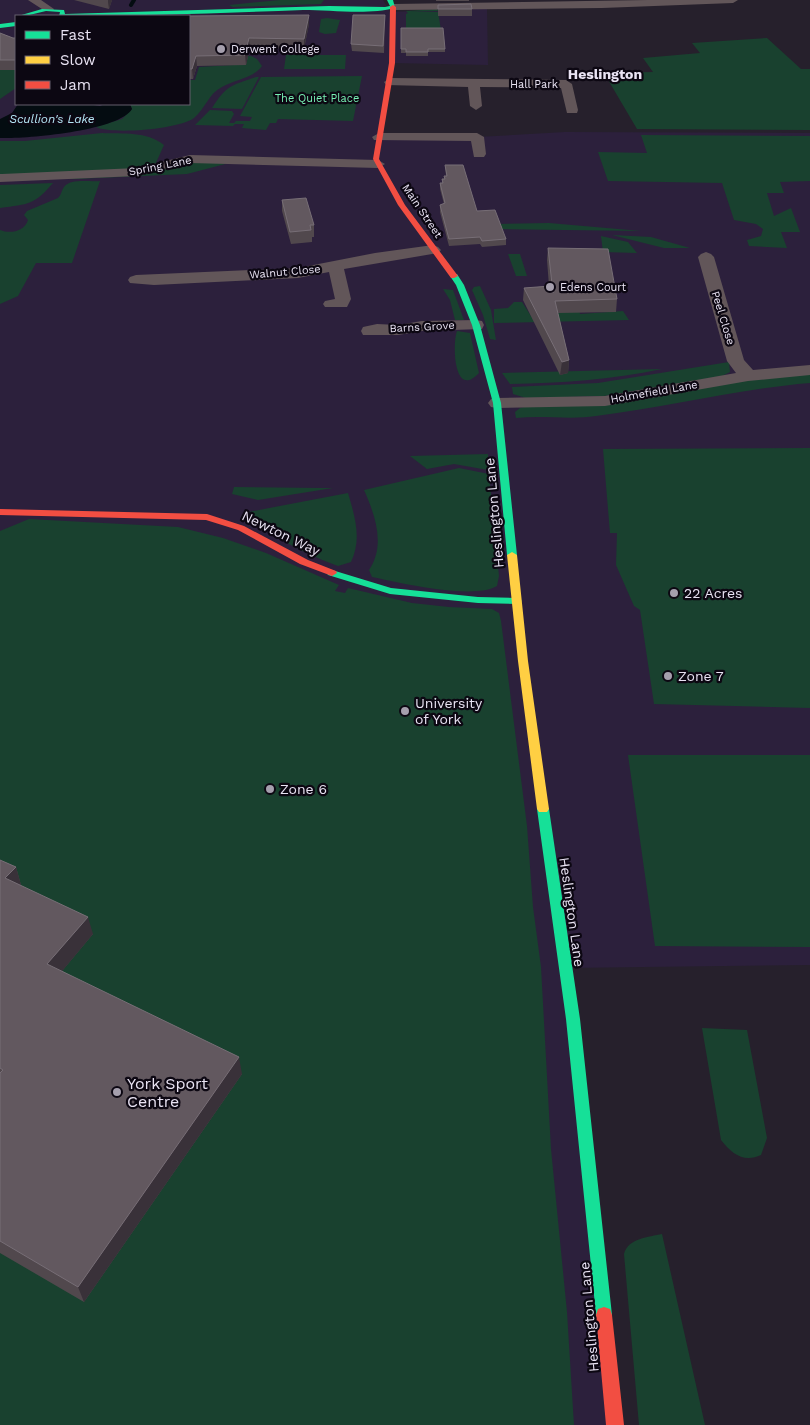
<svg xmlns="http://www.w3.org/2000/svg" width="810" height="1425" viewBox="0 0 810 1425" font-family="'Work Sans',sans-serif">
  <style>
    .built { fill: #2c203c; fill-rule: evenodd }
    .green { fill: #19412f }
    .water { fill: #040c11 }
    .lines { fill: none; stroke-linecap: round; stroke-linejoin: round }
    .stream { stroke: #040c11; stroke-width: 4 }
    .street { fill: #625659; fill-rule: evenodd }
    .fast { fill: #16e098; fill-rule: evenodd }
    .slow { fill: #ffcf43; fill-rule: evenodd }
    .jam { fill: #f24e42; fill-rule: evenodd }
    .wall { fill: #51484d }
    .shaded-wall { fill: #393139 }
    .building { fill: #62585f; stroke: #776e76 }
    .poi-dot { fill: #a59fad; stroke: #0c0712; stroke-width: 2 }
    .labels { text-anchor: middle; dominant-baseline: central; stroke-width: 4.5; stroke-linejoin: round; paint-order: stroke }
    .far-poi-label { font-size: 11px; fill: #e9e3f3; stroke: #0c0712; text-anchor: start }
    .far-street-label { font-size: 11px; fill: #e9e3f3; stroke: #0c0712 }
    .far-park-label { font-size: 11px; fill: #78f0b4; stroke: #0c0712 }
    .far-water-label { font-size: 12px; font-style: italic; fill: #b4e6f5; stroke: #0c0712 }
    .far-quarter-label { font-size: 14px; font-weight: bold; fill: #e9e3f3; stroke: #0c0712 }
    .street-label { font-size: 14px; fill: #e9e3f3; stroke: #0c0712 }
    .poi-label { font-size: 14px; fill: #e9e3f3; stroke: #0c0712; text-anchor: start }
    .near-poi-label { font-size: 16px; fill: #e9e3f3; stroke: #0c0712; text-anchor: start }
  </style>
  <rect width="100%" height="100%" fill="#26202c"/>
  <path class="built" d="M0,0H383L390,12L487,8L488,65L392,63L379,137H477L565,132L810,133V965L565,968L615,1425H0ZM16,16H189V104H16Z"/>
  <path class="green" d="M280,0H324L321,4L233,7L229,5Z
    M437,9L439,11L411,12H438L441,30H406V14L408,13L406,11Z
    M327,18L340,20L336,33L325,34L319,32L321,19Z
    M767,38L801,69H810V130L637,129L604,73L653,72L643,58L700,53L692,43Z
    M286,55H346L345,69H284Z
    M201,56H251L257,59L262,66C254,78 234,80 222,87C209,93 205,109 194,118C179,129 113,135 96,127L122,119L132,109L130,104H189V80H195L199,67L234,65Z
    M0,62L16,70V88L0,99Z
    M362,76L353,121L278,119L276,123H270L266,130L242,128L244,124H235L233,126L195,125L210,110L232,111L234,114L229,123H234L236,121H250L252,117L240,116L261,77Z
    M256,77H259L242,109L212,108C227,85 230,86 256,77Z
    M102,133C124,134 146,131 164,145L155,165L189,161H237L187,174L75,179L0,178V141H25Z
    M641,135L810,136V181L780,182L784,193H767L774,216L791,208L800,232H781L787,248L749,246L747,240L761,236L763,229L756,224L734,220L722,183L608,181L598,152L647,153Z
    M100,181L72,263H36L18,296L0,304V230C10,234 24,232 28,220L24,215L27,211L58,198C62,194 61,191 64,187C70,178 90,182 100,181Z
    M53,183C34,205 29,204 0,208V185Z
    M549,223L641,231L494,229L492,224Z
    M612,235L651,237L690,248H664Z
    M601,236L628,242L637,253L603,252Z
    M508,254H520L527,276H516Z
    M480,286L491,310L496,340L490,339L483,315L472,290L474,287Z
    M443,289L453,290L464,320H455L450,300Z
    M578,301L580,314L623,311L629,320L494,323V309L508,308L514,302H522L531,316Z
    M457,331L470,333L479,373C454,400 452,345 457,331Z
    M729,362L730,372L722,376L604,396L526,398L513,394L512,387L598,383Z
    M662,369C611,380 561,383 510,384L502,373Z
    M810,374V383C738,389 668,407 596,416C570,420 543,415 516,418L515,412L520,408L529,406L607,405L743,381Z
    M810,448V708L654,704L640,610L634,606L616,565L617,533H610L603,449Z
    M488,454V470L454,464L427,469L410,456Z
    M459,468L489,474L499,576L497,586C474,600 400,583 372,577L369,570C386,545 375,515 364,490Z
    M234,487L320,488H333L258,500L232,494Z
    M348,493C355,517 362,539 351,562L338,566C316,558 295,548 275,536C264,528 255,519 243,513Z
    M29,519L178,527L223,538L266,553L339,585L335,591L345,593L348,588L412,603L449,607L492,609L499,613L501,621L527,826L533,907L541,967L551,1149L567,1312L574,1425H0V531Z
    M628,755H810V947L655,946Z
    M702,1028L747,1030L767,1138L761,1155C744,1163 732,1154 721,1140Z
    M662,1234L705,1425H639L624,1254C628,1238 649,1237 662,1234Z"/>
  <path class="water" d="M18,104H87L100,106L105,104H130L132,109C119,131 26,139 0,138V119L12,113Z"/>
  <g class="lines">
    <path class="stream" d="M131,5L134,0"/>
    <path class="street" d="M28,0H41L54,9L53,11H45Z
      M647,0H738L733,3L602,8L393,10L388,7L393,4Z
      M390,78L566,80L572,84L578,110L577,113H567L561,88L480,87L482,106L476,110L470,106L468,87L386,85L384,82Z
      M379,133H477L484,137L486,154L484,157H474L471,141L374,140L372,137Z
      M190,155L378,160L385,164L378,168L190,163L137,176L0,182V174H2L137,168Z
      M433,245L438,247L441,250L438,253L344,269L351,299L347,307H325L323,304L325,301L335,299L329,272L298,278L154,285L130,283L128,280L130,277L136,275L298,268L375,253Z
      M706,252L711,254L714,257L744,360L753,370L810,365V375L748,381L605,406L497,408L491,407L488,403L491,399L497,398L605,396L736,373L727,361L698,257L701,254Z
      M476,320L482,321L484,325L482,329L422,331L398,335H363L361,331L363,327L377,324L398,325L422,321Z"/>
    <path class="fast" d="M387,0H393L395,8C369,15 331,10 303,10C222,13 140,16 59,16L60,12L46,11L25,16H18L42,9L64,10L65,14L329,6L385,7L390,6Z
      M16,22V26L0,28V24Z
      M451,274H457L464,285L480,325L501,403L517,555L512,558L507,555L493,403L472,325L456,285L450,276Z
      M332,570L391,588L478,597L517,598L522,601L517,604L478,603L390,594L328,575L327,573Z
      M543,804L547,806L549,809L580,1019L612,1315L610,1321L604,1323L598,1321L596,1315L566,1019L537,809L539,806Z"/>
    <path class="slow" d="M512,552L517,555L528,661L549,809L547,812H539L537,809L518,661L507,555Z"/>
    <path class="jam" d="M393,5L396,7L395,63L379,159L405,205L458,276L454,278H451L398,205L373,159L389,63L390,7Z
      M0,509L207,514L244,526L308,560L336,571L337,573L332,576L300,564L238,530L206,520L0,515Z
      M604,1307L610,1309L612,1315L624,1425H606L596,1315L598,1309Z"/>
  </g>
  <path class="wall" d="M74,0H112L109,9Z
    M436,0H469V1H436Z
    M438,5L472,9V16H438Z
    M385,15L384,53L352,51L351,44Z
    M189,16L309,24L304,49L250,48L246,65L197,66L193,79H189Z
    M401,28L445,49V52H428V56H406V53H401Z
    M0,33L13,38H16V70H0Z
    M445,165L477,211L506,239V245L482,247L480,244L449,246L440,212V205L444,204L440,189V183H442V179H444V176H446Z
    M282,200L314,225V237H312V242L291,244L282,211Z
    M548,248L617,299L616,312L558,313L569,360L568,373L560,375L523,300L524,288L549,286L547,260Z
    M0,860L16,867L21,885V886L93,934L62,971L242,1074L84,1302L0,1253Z"/>
  <path class="shaded-wall" d="M108,0H112L109,9L108,2Z
    M309,15V24L304,49V39Z
    M249,38L250,48L246,65L245,55Z
    M196,56L197,66L193,79L192,69Z
    M569,360L568,373L560,375L562,362Z
    M16,867L21,885L11,896L5,878Z
    M88,917L93,934L53,982L47,964Z
    M239,1057L242,1074L84,1302L78,1287Z"/>
  <path class="building" d="M471,4L472,9H438V5Z
    M309,15L304,39L249,38L245,55L196,56L192,69H189V16H187Z
    M353,15H385L383,46L351,44Z
    M401,28H443L445,49H428V52H406V49H401Z
    M0,33L13,38H16V60H0Z
    M445,165H463L477,211L495,210L506,239L482,241L480,237L449,239L440,205L445,203L440,183H443L442,179H445L444,176H447Z
    M306,198L314,225H310L311,230L290,232L282,200Z
    M548,248L608,249L617,299L555,301L569,360L562,362L524,288L551,286L553,293Z
    M0,860L16,867L5,878L88,917L47,964L239,1057L78,1287L0,1241V1073L3,1070L0,1068Z"/>
  <g class="poi-dot">
    <circle cx="221" cy="49" r="5"/>
    <circle cx="550" cy="287" r="5"/>
    <circle cx="674" cy="593" r="5"/>
    <circle cx="668" cy="676" r="5"/>
    <circle cx="405" cy="711" r="5"/>
    <circle cx="270" cy="789" r="5"/>
    <circle cx="117" cy="1092" r="5"/>
  </g>
  <g class="labels">
    <g class="far-poi-label">
      <text x="231" y="49">Derwent College</text>
      <text x="560" y="287">Edens Court</text>
    </g>
    <g class="far-street-label">
      <text x="534" y="84">Hall Park</text>
      <text transform="translate(160 166) rotate(-11)">Spring Lane</text>
      <text transform="translate(422 211) rotate(56)">Main Street</text>
      <text transform="translate(285 272) rotate(-5)">Walnut Close</text>
      <text transform="translate(723 318) rotate(73)">Peel Close</text>
      <text transform="translate(422 327) rotate(-3)">Barns Grove</text>
      <text transform="translate(654 392) rotate(-10)">Holmefield Lane</text>
    </g>
    <g class="far-park-label">
      <text x="317" y="98">The Quiet Place</text>
    </g>
    <g class="far-water-label">
      <text x="52" y="119">Scullion's Lake</text>
    </g>
    <g class="far-quarter-label">
      <text x="605" y="74">Heslington</text>
    </g>
    <g class="street-label">
      <text transform="translate(494 513) rotate(-95)">Heslington Lane</text>
      <text transform="translate(281 533) rotate(26)">Newton Way</text>
      <text transform="translate(572 912) rotate(82)">Heslington Lane</text>
      <text transform="translate(589 1317) rotate(-95)">Heslington Lane</text>
    </g>
    <g class="poi-label">
      <text x="684" y="593">22 Acres</text>
      <text x="678" y="676">Zone 7</text>
      <text x="415" y="703">University<tspan x="415" dy="16">of York</tspan></text>
      <text x="280" y="789">Zone 6</text>
    </g>
    <g class="near-poi-label">
      <text x="127" y="1083">York Sport<tspan x="127" dy="18">Centre</tspan></text>
    </g>
  </g>
  <rect x="15" y="15" width="175" height="90" fill="#0c0712" stroke="#645f6c"/>
  <rect x="25" y="31" width="25" height="8" fill="#16e098" stroke="#645f6c"/>
  <text x="60" y="40" font-size="15" fill="#e9e3f3">Fast</text>
  <rect x="25" y="56" width="25" height="8" fill="#ffcf43" stroke="#645f6c"/>
  <text x="60" y="65" font-size="15" fill="#e9e3f3">Slow</text>
  <rect x="25" y="81" width="25" height="8" fill="#f24e42" stroke="#645f6c"/>
  <text x="60" y="90" font-size="15" fill="#e9e3f3">Jam</text>
</svg>
